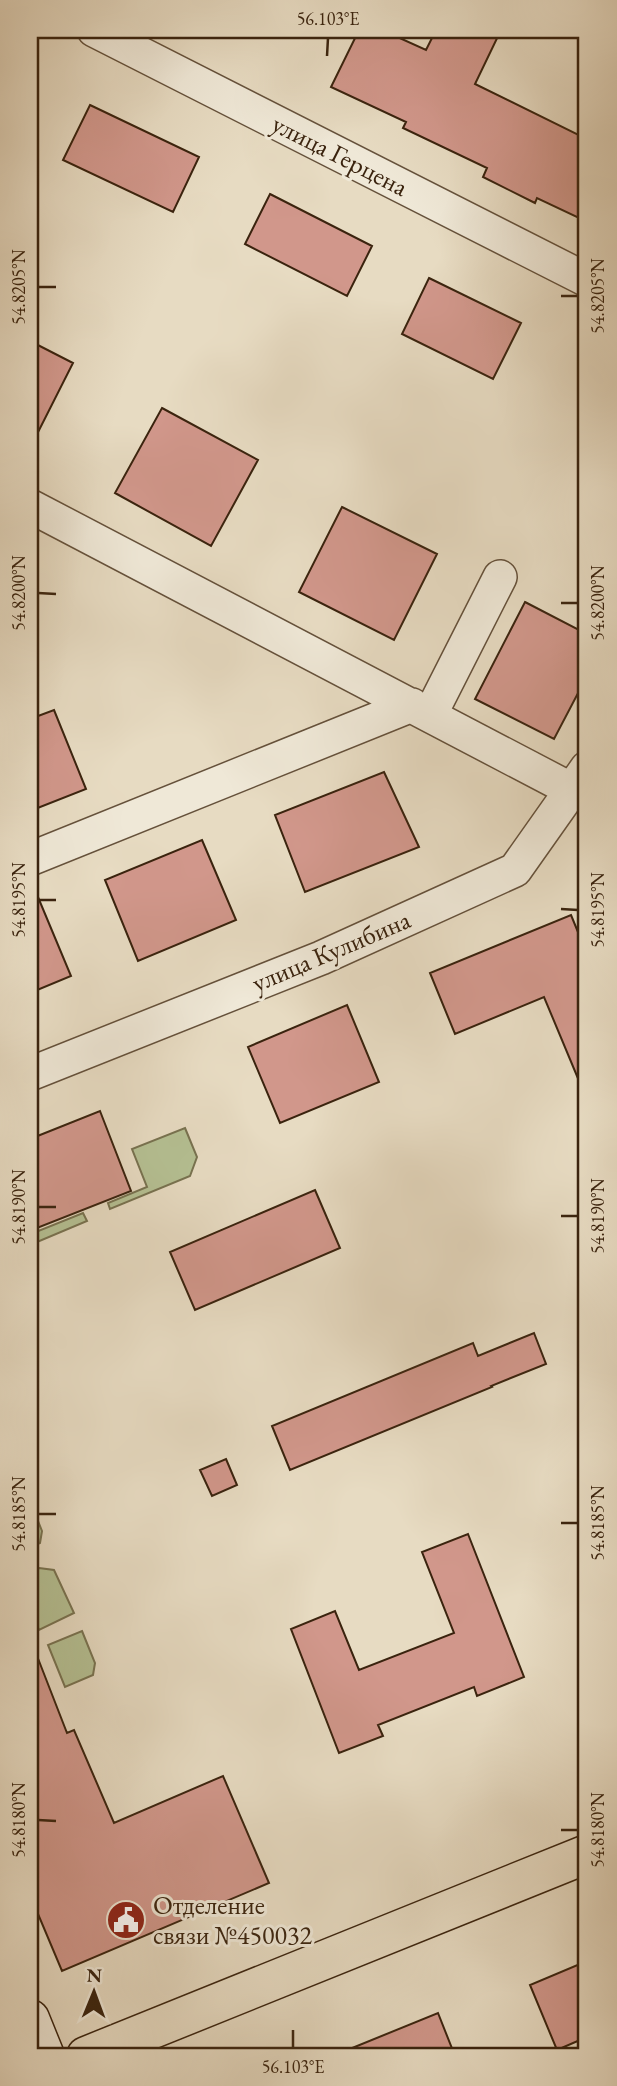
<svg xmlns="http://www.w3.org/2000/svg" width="617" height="2086" viewBox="0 0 617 2086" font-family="'EB Garamond',serif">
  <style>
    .green { fill: #b5c093; stroke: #787250; stroke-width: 2 }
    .building { fill: #d1978b; stroke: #3a230e; stroke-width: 2 }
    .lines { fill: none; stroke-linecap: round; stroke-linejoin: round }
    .minor-casing { stroke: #65513b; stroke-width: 36 }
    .secondary-casing { stroke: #3a230e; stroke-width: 41 }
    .primary-casing { stroke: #3a230e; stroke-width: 41 }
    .minor { stroke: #efe8d7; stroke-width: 33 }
    .secondary { stroke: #efe8d7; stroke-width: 38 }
    .primary { stroke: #e7dbc2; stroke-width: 38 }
    .ticks { fill: none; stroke: #3a230e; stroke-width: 2.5 }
    .labels { text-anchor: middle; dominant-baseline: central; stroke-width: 6; stroke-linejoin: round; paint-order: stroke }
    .street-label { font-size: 26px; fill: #3a230e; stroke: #efe8d7 }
    .poi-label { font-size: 26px; fill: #3a230e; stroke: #efe8d7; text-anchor: start }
    .neatline { fill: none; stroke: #3a230e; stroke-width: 2.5 }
    .ticks-label { font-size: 18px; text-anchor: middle; fill: #3a230e }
  </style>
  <rect width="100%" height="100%" fill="#e7dbc2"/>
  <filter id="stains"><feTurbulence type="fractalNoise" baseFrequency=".00286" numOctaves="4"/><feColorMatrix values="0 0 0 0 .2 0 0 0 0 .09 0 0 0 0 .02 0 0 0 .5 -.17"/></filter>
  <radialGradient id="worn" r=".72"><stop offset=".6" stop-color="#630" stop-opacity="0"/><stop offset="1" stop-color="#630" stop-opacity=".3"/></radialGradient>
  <path class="green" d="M185,1128L197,1157L190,1176L110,1209L108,1203L147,1187L132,1149Z
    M83,1213L87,1221L30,1245V1217L36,1232Z
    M34,1511L42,1531L40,1543L30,1547V1513Z
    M39,1568L54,1570L74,1613L39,1630L30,1609V1572Z
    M82,1631L95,1663L93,1675L65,1687L48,1645Z"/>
  <path class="building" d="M359,30H382L426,50L436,30H501L475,84L587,139V201L579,218L537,198L535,203L483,177L487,168L403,128L406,122L331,87Z
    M90,105L199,157L173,212L63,160Z
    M270,194L372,246L347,296L245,244Z
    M429,278L521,323L493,379L402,334Z
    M30,341L73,363L30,448Z
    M162,408L258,460L211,546L115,493Z
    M342,507L437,554L394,640L299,592Z
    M525,602L587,634V676L554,739L475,699Z
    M54,710L86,789L30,811V719Z
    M384,772L419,847L305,892L275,815Z
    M202,840L236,920L138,961L105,880Z
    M30,878L71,976L30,993Z
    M571,915L587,954V1100L544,997L455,1034L430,973Z
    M347,1005L379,1082L280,1123L248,1047Z
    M100,1111L131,1191L37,1228L30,1210V1139Z
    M315,1190L340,1248L195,1310L170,1252Z
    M534,1333L546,1364L491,1386L492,1387L290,1470L272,1426L473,1343L478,1356Z
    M226,1459L237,1485L212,1496L200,1470Z
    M468,1534L524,1677L477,1696L474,1687L378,1725L383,1736L339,1753L291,1629L335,1611L359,1670L454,1633L422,1552Z
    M32,1643L67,1733L74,1730L114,1823L223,1776L269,1883L62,1971L30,1895V1644Z
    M587,1961V2037L557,2050L530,1985Z
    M438,2013L455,2056H335V2055Z"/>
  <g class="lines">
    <defs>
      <path id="minor" d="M94,30L587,280
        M30,506L572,790
        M430,715L500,577
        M30,859L412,705
        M30,1074L321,958L515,870L587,768"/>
      <path id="secondary" d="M30,2019L45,2056"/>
      <path id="primary" d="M86,2056L587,1854"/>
    </defs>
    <use href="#minor" class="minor-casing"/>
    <use href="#secondary" class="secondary-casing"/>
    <use href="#primary" class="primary-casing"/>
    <use href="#minor" class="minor"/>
    <use href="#secondary" class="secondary"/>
    <use href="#primary" class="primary"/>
  </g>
  <path class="ticks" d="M327,56L328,38M38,287H56M561,296H578M38,593L56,594M561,603H578M38,900H56M561,909L578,910M38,1207H56M561,1216H578M38,1514H56M561,1523H578M38,1820L56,1821M561,1830H578M293,2048V2030"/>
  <defs>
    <symbol id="civic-disc" viewBox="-11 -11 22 22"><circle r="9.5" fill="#8f2418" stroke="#efe8d7"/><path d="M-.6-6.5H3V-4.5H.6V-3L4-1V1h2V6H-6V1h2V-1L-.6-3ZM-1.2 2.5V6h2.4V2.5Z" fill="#fff"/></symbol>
  </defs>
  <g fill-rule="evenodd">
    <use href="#civic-disc" x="104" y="1898" width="44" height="44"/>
  </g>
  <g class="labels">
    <g class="street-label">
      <text transform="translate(340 155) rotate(27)">улица Герцена</text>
      <text transform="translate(331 951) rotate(-23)">улица Кулибина</text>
    </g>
    <g class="poi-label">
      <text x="153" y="1905">Отделение<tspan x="153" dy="30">связи №450032</tspan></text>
    </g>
  </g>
  <rect width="617" height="2086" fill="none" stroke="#e7dbc2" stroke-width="77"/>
  <g transform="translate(94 1992) rotate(1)" stroke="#efe8d7" stroke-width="5" paint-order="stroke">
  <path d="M0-5L12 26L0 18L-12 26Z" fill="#3a230e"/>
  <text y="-10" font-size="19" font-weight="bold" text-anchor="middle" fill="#3a230e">N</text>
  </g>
  <rect x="38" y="38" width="540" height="2010" class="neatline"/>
  <g class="ticks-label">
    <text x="328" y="25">56.103°E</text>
    <text transform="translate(19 287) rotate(-90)" y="6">54.8205°N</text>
    <text transform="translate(598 296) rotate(-90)" y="6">54.8205°N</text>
    <text transform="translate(19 593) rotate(-90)" y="6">54.8200°N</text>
    <text transform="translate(598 603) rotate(-90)" y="6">54.8200°N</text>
    <text transform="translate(19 900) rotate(-90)" y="6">54.8195°N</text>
    <text transform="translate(598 910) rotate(-90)" y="6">54.8195°N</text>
    <text transform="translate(19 1207) rotate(-90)" y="6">54.8190°N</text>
    <text transform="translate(598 1216) rotate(-90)" y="6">54.8190°N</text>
    <text transform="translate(19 1514) rotate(-90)" y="6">54.8185°N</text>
    <text transform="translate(598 1523) rotate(-90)" y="6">54.8185°N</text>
    <text transform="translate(19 1820) rotate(-90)" y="6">54.8180°N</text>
    <text transform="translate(598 1830) rotate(-90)" y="6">54.8180°N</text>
    <text x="293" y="2073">56.103°E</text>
  </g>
  <rect width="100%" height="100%" filter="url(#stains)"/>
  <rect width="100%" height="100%" fill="url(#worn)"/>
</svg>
